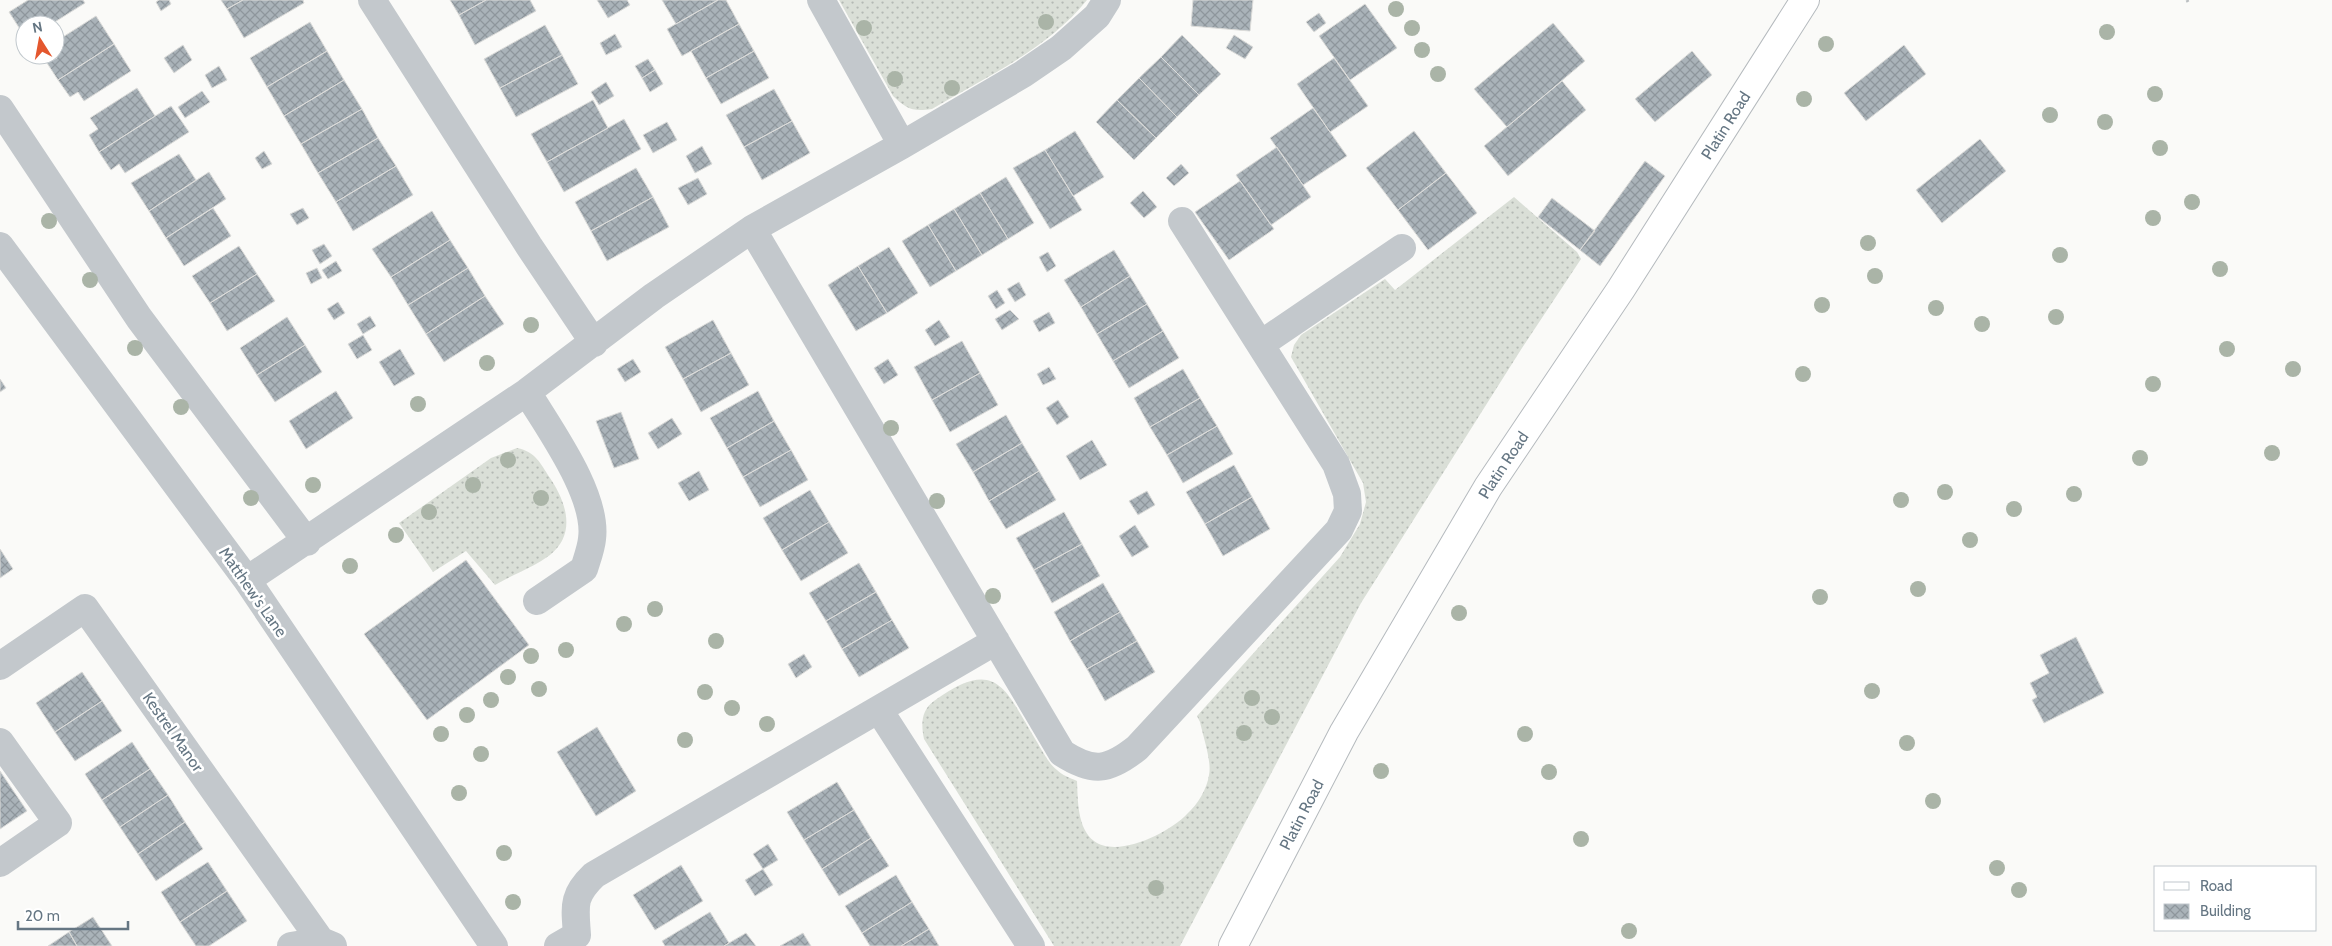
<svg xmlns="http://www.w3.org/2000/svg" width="2332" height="946" viewBox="0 0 2332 946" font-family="Cabin,sans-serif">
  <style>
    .grass { fill: url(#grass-dots) }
    .building { fill: url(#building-cross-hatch); stroke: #dcdcda }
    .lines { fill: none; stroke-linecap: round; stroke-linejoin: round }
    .major-casing { stroke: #b5babe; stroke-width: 30 }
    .path { stroke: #bbbfc2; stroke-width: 3; stroke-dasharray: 2.5 2.5; stroke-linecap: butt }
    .minor { stroke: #c3c8cc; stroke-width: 28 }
    .major { stroke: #fff; stroke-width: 28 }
    .tree { fill: #aab4a7 }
    .labels { text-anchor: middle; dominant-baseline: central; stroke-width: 5; stroke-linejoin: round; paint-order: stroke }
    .street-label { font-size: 16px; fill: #657683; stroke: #fff }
  </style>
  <defs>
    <pattern id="grass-dots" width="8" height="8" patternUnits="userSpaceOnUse" patternTransform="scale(1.25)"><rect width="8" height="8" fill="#dadfd7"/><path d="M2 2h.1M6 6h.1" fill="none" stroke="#b4b9b4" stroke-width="1.8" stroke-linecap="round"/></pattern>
    <pattern id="building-cross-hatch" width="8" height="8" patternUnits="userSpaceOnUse" patternTransform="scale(1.25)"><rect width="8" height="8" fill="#aab3b9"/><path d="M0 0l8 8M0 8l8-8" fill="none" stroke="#8e969c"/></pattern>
  </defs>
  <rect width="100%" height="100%" fill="#fafaf8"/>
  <path class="grass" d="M839,0H1087C1048,49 984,78 932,109C912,112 907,109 893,96Z
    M1514,197L1577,252L1581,259L1522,348L1361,603L1180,946H1054L924,739C921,725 921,710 934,701C998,655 1005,690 1037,742C1043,752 1048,763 1057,770C1062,775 1070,778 1077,781C1078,800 1077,828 1094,841C1118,859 1170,832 1187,814C1198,804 1207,789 1209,775C1212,762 1203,736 1200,722L1197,716L1340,557L1360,524L1366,502L1363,483L1291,357L1294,345L1301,335L1385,279L1395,290Z
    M517,448C536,452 540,463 550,478C566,502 577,533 550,555C534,567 512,575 495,585L466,551L433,572L399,523L491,458Z"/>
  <path class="building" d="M28,0H83L85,3L50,25H25V37L9,12Z
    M159,0H169L171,4L161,11L156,2Z
    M221,0H243L227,9Z
    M243,0H303L304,3L244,38L227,9Z
    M450,0H486L459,15Z
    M486,0H530L536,11L475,45L459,15Z
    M597,0H627L630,5L608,18Z
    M662,0H718L676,24Z
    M718,0H726L739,24L682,56L667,29Z
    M1193,0H1253L1250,31L1191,26Z
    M1365,4L1397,48L1350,80L1319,36Z
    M1319,13L1326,23L1314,32L1306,22Z
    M96,16L114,44L58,80L47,63L57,58L55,42Z
    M310,22L327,51L267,87L250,58Z
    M1553,23L1585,61L1507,127L1474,89Z
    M739,24L754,51L706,78L691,51Z
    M545,25L562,55L500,88L484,59Z
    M615,34L622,47L606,55L600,43Z
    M1182,35L1221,74L1199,95L1161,57Z
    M1234,35L1253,47L1245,59L1226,48Z
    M114,44L131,71L84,101L78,92L70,97L58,80Z
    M183,45L192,60L174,73L164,58Z
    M1904,45L1926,74L1866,121L1844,93Z
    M327,51L344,80L284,116L267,87Z
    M754,51L769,78L721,104L706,78Z
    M1692,51L1712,75L1655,122L1635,99Z
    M562,55L578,84L516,117L500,88Z
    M1161,57L1199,95L1177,117L1139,78Z
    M1334,58L1368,106L1330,132L1297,84Z
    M648,59L655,70L642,78L635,66Z
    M219,66L227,80L212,88L205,75Z
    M655,70L663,84L650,92L642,78Z
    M1139,78L1177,117L1156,138L1117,100Z
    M344,80L362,109L301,144L284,116Z
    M1562,81L1586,110L1508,176L1484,146Z
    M606,82L614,96L599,105L591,92Z
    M137,88L155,116L99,152L89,135L98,129L90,118Z
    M774,89L792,121L744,147L726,115Z
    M202,91L210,102L185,118L178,107Z
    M593,100L608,128L547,162L531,134Z
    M1117,100L1156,138L1134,160L1096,122Z
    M171,106L189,132L125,173L119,164L111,170L99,152Z
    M1313,108L1347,156L1303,185L1270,138Z
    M362,109L378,138L318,173L301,144Z
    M624,119L641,149L564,192L547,162Z
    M792,121L810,153L762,180L744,147Z
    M667,122L677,140L653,153L643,135Z
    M1075,131L1104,177L1073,196L1045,150Z
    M1414,131L1446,173L1398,210L1366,168Z
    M378,138L396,166L336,202L318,173Z
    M1980,139L2006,171L1942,223L1916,190Z
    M702,146L712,164L695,173L686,156Z
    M1277,147L1311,197L1271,225L1236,175Z
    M1045,150L1082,210L1050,229L1013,168Z
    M264,151L272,164L262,169L255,158Z
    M179,154L196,180L149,211L131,183Z
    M1645,161L1665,176L1600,266L1580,250Z
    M1181,164L1189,173L1174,186L1166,178Z
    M396,166L413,195L353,231L336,202Z
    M636,168L653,197L591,231L575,202Z
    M209,172L226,199L166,238L149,211Z
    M1446,173L1477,213L1428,250L1398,210Z
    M1006,177L1034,223L1008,239L980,193Z
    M698,178L707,194L688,205L678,188Z
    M1240,181L1274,229L1229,260L1195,212Z
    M1143,191L1157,207L1144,218L1130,203Z
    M980,193L1008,239L982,255L954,209Z
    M653,197L669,227L607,261L591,231Z
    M1552,198L1595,231L1580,250L1538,217Z
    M213,208L231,236L184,266L166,238Z
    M303,208L309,218L297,225L290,214Z
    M954,209L982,255L956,271L928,225Z
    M432,211L450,240L391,277L372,249Z
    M928,225L956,271L930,287L902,241Z
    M450,240L468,268L408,305L391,277Z
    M324,244L332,256L320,264L312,250Z
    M239,246L257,274L210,303L192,276Z
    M889,247L918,293L887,313L858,266Z
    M1114,250L1130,276L1081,307L1064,280Z
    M1048,252L1056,266L1047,272L1039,257Z
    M336,261L342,271L328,279L322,270Z
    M858,266L887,313L856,331L828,285Z
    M317,268L322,278L311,284L306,273Z
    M468,268L485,296L426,334L408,305Z
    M257,274L275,301L227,331L210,303Z
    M1130,276L1147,304L1097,334L1081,307Z
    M1019,282L1026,295L1015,302L1007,289Z
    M997,290L1005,303L996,309L988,296Z
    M485,296L504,324L444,362L426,334Z
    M338,302L345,313L334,320L327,309Z
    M1147,304L1163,331L1113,361L1097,334Z
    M1010,310L1019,319L1002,330L995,319Z
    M1049,312L1055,323L1039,332L1033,321Z
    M370,316L376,326L363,334L357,324Z
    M287,317L305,345L257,375L240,348Z
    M713,320L731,353L683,379L665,347Z
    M939,320L950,337L935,346L925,330Z
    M1163,331L1179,358L1129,388L1113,361Z
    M363,335L372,350L357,359L348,344Z
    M962,341L980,373L932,400L914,367Z
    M305,345L322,372L275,402L257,375Z
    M400,349L415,374L394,386L379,362Z
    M731,353L749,385L701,412L683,379Z
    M633,359L641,372L625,382L617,369Z
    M888,359L898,375L884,384L874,368Z
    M1049,367L1056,379L1043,385L1037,374Z
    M1183,369L1200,398L1150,427L1134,398Z
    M980,373L998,405L950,432L932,400Z
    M0,379L6,388L0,392Z
    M336,391L353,418L306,449L289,421Z
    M758,391L774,421L727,448L710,418Z
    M1200,398L1217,426L1167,455L1150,427Z
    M1058,400L1069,417L1057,425L1046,408Z
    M621,412L639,459L614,468L596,421Z
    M1006,415L1022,443L973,472L956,444Z
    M672,418L682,434L658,449L648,433Z
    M774,421L791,450L743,477L727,448Z
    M1217,426L1233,454L1183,483L1167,455Z
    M1092,440L1107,465L1080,480L1066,456Z
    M1022,443L1039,471L989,501L973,472Z
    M791,450L808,480L760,507L743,477Z
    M1234,465L1252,497L1205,524L1186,492Z
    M699,471L709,490L689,501L678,483Z
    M1039,471L1056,500L1006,529L989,501Z
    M810,490L829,522L782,550L763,518Z
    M1147,491L1155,505L1138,515L1129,501Z
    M1252,497L1270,529L1223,556L1205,524Z
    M1064,512L1082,544L1034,570L1016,538Z
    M829,522L848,553L801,581L782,550Z
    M1135,525L1149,547L1132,557L1119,536Z
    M1082,544L1100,576L1052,603L1034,570Z
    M0,549L13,569L0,578Z
    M466,560L529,645L427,720L364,634Z
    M859,563L876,592L826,621L809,593Z
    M1103,583L1120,612L1070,641L1054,612Z
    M876,592L892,620L842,649L826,621Z
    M1120,612L1137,641L1087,669L1070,641Z
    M892,620L909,648L859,677L842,649Z
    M2076,637L2104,693L2044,723L2032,700L2037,697L2030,683L2049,673L2040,655Z
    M1137,641L1155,672L1105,701L1087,669Z
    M804,654L812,667L796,678L788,664Z
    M82,672L102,701L55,732L36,703Z
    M102,701L122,731L75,761L55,732Z
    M597,727L636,791L596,816L557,752Z
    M132,742L150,769L102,800L85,774Z
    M150,769L168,795L120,827L102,800Z
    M0,771L27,811L0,829Z
    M837,782L854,810L804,840L787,812Z
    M168,795L185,822L138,854L120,827Z
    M854,810L871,838L822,869L804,840Z
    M185,822L203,849L156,881L138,854Z
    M871,838L889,866L839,896L822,869Z
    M768,844L778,860L763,869L753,854Z
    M208,862L227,891L180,922L161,892Z
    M681,865L703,901L655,930L633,895Z
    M763,869L773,885L755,896L745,880Z
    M896,875L912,902L862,933L845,906Z
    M227,891L247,921L209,946H196L180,922Z
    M912,902L929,929L901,946H870L862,933Z
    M710,912L729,943L724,946H665L662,941Z
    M93,917L112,946H77L69,932Z
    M929,929L939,946H901Z
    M69,932L77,946H48Z
    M746,933L756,946H724L729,943Z
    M803,933L811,946H780Z"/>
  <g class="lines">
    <defs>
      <g id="major">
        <path id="s1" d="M1233,946L1344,732L1488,487L1621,289L1805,0"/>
      </g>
    </defs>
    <use href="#major" class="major-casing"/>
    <path class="path" d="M2187,0L2188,2"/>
    <path class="minor" d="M372,0L529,246L594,343
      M821,0L902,145
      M0,109L139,318L307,542
      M752,229L1062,753C1093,773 1108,771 1137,748L1339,530L1348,511L1347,494L1336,464L1182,221
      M0,246L247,580L494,946
      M1261,344L1402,248
      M527,392C549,429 598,495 592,539C591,549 587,559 584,569L537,601
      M247,580L527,392L654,296L752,229L902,145L1023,74L1061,48L1097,16L1107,0
      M0,666L85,608L321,941
      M879,710L1031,946
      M0,742L58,823L0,863
      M291,946L321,941L333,946
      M558,946L577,935C575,906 572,896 594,875L996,641"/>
    <use href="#major" class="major"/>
  </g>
  <g class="tree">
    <circle cx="1396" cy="9" r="8"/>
    <circle cx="1046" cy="22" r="8"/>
    <circle cx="864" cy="28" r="8"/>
    <circle cx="1412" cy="28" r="8"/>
    <circle cx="2107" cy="32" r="8"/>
    <circle cx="1826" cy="44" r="8"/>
    <circle cx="1422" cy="50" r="8"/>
    <circle cx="1438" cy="74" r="8"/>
    <circle cx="895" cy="79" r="8"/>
    <circle cx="952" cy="88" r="8"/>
    <circle cx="2155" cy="94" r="8"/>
    <circle cx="1804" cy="99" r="8"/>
    <circle cx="2050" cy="115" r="8"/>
    <circle cx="2105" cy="122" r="8"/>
    <circle cx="2160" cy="148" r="8"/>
    <circle cx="2192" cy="202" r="8"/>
    <circle cx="2153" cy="218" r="8"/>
    <circle cx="49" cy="221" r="8"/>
    <circle cx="1868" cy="243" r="8"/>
    <circle cx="2060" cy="255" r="8"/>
    <circle cx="2220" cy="269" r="8"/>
    <circle cx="1875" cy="276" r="8"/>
    <circle cx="90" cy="280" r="8"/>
    <circle cx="1822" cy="305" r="8"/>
    <circle cx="1936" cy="308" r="8"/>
    <circle cx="2056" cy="317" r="8"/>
    <circle cx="1982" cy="324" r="8"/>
    <circle cx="531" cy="325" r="8"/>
    <circle cx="135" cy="348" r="8"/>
    <circle cx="2227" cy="349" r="8"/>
    <circle cx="487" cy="363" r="8"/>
    <circle cx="2293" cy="369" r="8"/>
    <circle cx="1803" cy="374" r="8"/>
    <circle cx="2153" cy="384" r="8"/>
    <circle cx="418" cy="404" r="8"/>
    <circle cx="181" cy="407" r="8"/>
    <circle cx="891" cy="428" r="8"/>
    <circle cx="2272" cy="453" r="8"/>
    <circle cx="2140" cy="458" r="8"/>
    <circle cx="508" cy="460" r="8"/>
    <circle cx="313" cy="485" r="8"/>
    <circle cx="473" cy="485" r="8"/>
    <circle cx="1945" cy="492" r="8"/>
    <circle cx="2074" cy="494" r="8"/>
    <circle cx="251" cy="498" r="8"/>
    <circle cx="541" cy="498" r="8"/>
    <circle cx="1901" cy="500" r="8"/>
    <circle cx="937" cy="501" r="8"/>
    <circle cx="2014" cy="509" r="8"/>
    <circle cx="429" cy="512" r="8"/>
    <circle cx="396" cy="535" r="8"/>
    <circle cx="1970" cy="540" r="8"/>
    <circle cx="350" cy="566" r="8"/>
    <circle cx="1918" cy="589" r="8"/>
    <circle cx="993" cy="596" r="8"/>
    <circle cx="1820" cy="597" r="8"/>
    <circle cx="655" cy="609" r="8"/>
    <circle cx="1459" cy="613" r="8"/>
    <circle cx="624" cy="624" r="8"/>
    <circle cx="716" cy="641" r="8"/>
    <circle cx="566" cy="650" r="8"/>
    <circle cx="531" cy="656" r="8"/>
    <circle cx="508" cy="677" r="8"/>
    <circle cx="539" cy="689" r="8"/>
    <circle cx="1872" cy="691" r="8"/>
    <circle cx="705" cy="692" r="8"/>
    <circle cx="1252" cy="698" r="8"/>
    <circle cx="491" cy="700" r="8"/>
    <circle cx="732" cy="708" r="8"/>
    <circle cx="467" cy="715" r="8"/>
    <circle cx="1272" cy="717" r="8"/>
    <circle cx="767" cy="724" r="8"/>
    <circle cx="1244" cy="733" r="8"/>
    <circle cx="441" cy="734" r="8"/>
    <circle cx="1525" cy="734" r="8"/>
    <circle cx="685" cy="740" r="8"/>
    <circle cx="1907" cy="743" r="8"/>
    <circle cx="481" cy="754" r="8"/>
    <circle cx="1381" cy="771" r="8"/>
    <circle cx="1549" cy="772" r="8"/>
    <circle cx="459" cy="793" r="8"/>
    <circle cx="1933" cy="801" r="8"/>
    <circle cx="1581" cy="839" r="8"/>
    <circle cx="504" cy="853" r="8"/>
    <circle cx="1997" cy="868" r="8"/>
    <circle cx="1156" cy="888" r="8"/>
    <circle cx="2019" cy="890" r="8"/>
    <circle cx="513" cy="902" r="8"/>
    <circle cx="1629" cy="931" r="8"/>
  </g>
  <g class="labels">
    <g class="street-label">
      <text stroke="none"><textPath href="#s1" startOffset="958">Platin Road</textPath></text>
      <text stroke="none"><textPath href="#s1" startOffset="552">Platin Road</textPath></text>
      <text transform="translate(253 592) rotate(55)">Matthew's Lane</text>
      <text transform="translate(173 732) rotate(55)">Kestrel Manor</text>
      <text stroke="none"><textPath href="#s1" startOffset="148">Platin Road</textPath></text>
    </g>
  </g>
  <rect x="2154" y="866" width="162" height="65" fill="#ffffff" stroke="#c1c8cd"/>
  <rect x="2164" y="882" width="25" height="8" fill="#ffffff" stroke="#c1c8cd"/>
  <text x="2200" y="891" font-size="15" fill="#657683">Road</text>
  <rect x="2164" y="904" width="25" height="15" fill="url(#building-cross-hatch)" stroke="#c1c8cd"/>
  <text x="2200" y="916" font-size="15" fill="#657683">Building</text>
  <g transform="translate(40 40) rotate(349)"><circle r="24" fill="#ffffff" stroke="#c1c8cd"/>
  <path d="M0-4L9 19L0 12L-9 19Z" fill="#e4572e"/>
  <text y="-8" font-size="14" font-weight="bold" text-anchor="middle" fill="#657683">N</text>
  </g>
  <path d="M18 921v8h110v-8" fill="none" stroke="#657683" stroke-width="2.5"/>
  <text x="25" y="921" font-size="15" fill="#657683" stroke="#ffffff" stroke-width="4" paint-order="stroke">20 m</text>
</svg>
